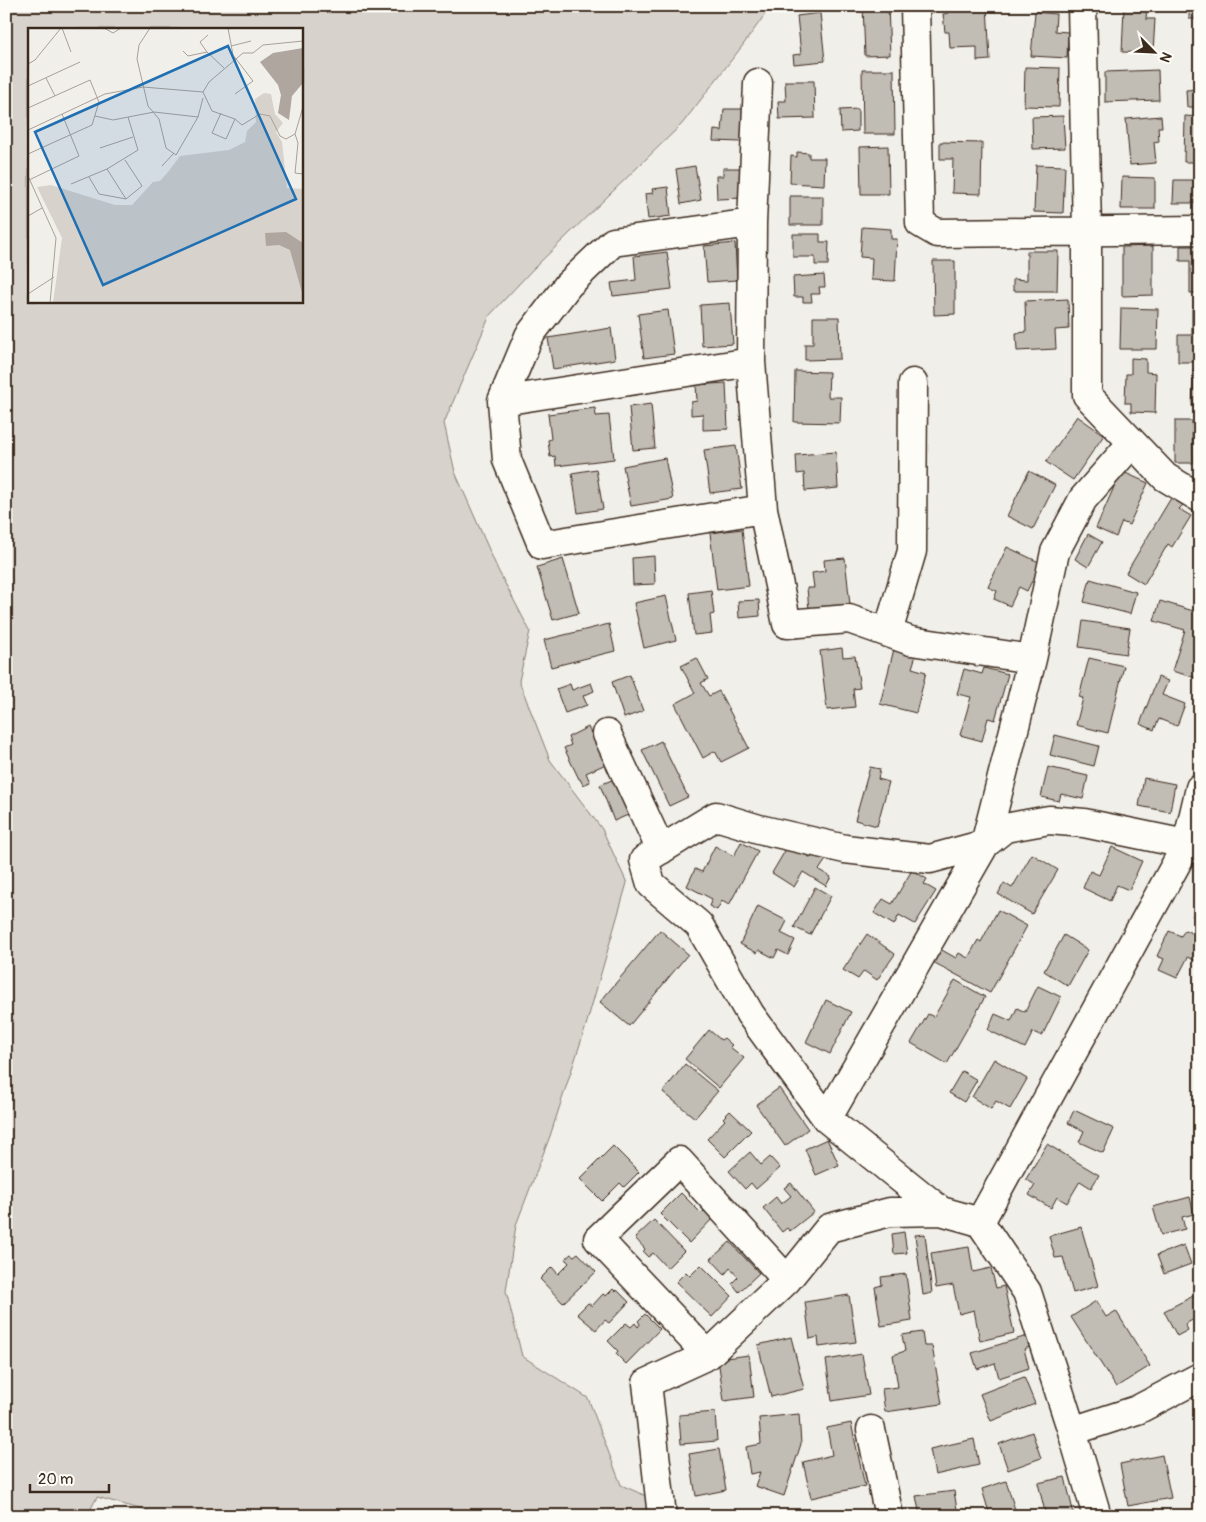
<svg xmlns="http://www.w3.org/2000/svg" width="1206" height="1522" viewBox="0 0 1206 1522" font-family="Pangolin,sans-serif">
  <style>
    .green { fill: #d7d2cc; stroke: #897e75; fill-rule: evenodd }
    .building { fill: #c1bcb4; stroke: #3b2a1e }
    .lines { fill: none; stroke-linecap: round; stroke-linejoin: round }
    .minor-casing { stroke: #3b2a1e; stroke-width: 31 }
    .minor { stroke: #fdfcf7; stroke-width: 28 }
    .inset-road { fill: none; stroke: #a8a098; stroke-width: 1 }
    .view { fill: #1f6fb2; fill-opacity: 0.15; stroke: #1f6fb2; stroke-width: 2.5 }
    .inset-edge { fill: none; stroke: #3b2a1e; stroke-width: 2.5 }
  </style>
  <rect width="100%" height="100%" fill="#f1efea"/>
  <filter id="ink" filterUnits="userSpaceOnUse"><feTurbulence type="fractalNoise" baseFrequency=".02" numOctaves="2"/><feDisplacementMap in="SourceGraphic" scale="10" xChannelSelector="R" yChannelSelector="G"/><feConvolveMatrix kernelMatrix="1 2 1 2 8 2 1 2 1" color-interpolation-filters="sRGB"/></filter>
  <g filter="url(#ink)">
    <path class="green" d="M6,6H771L743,45L682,124L532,270L490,315L444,423L455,472L498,570L530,631L519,681L550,760L602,829L627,883L585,1029L550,1136L516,1225L506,1291L522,1356L588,1398L621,1485L692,1516H165L97,1497L87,1516H6ZM29,29H301V301H29Z"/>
    <path class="building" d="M863,6H888L890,55L865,56Z
      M949,6H987L990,60L977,61V47L950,48L949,32H945L943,14L949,13Z
      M1189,6H1200V19H1189Z
      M1124,7H1147L1146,19H1155L1153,53L1122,52Z
      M1035,12L1056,14L1055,31L1068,32L1067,58L1031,56Z
      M820,13L825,61L794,64L793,55L801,54L797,16Z
      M1025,67L1060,68L1059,107L1024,106Z
      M862,70H894L895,134H863Z
      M1158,70L1159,100L1105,102V72Z
      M1198,70H1200V107H1187L1186,90L1199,89Z
      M785,81H814L815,118L779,119L778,101H786Z
      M724,109H743L741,142L713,141L714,130L722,131Z
      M858,109V131L841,132L840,110Z
      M1063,116L1065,148L1033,149L1032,117Z
      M1161,116L1162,127H1158L1159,141L1154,142L1156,163L1130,165L1126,119Z
      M1185,116L1200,117V162H1184Z
      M940,142L982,143L981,194L952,193L953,159H940Z
      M888,146L889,194H861L860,147Z
      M797,152L809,153V158H825L824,185L790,183L791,156L797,157Z
      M1036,165L1065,166L1063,213L1034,212Z
      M695,166L701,200L681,204L676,169Z
      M723,168H743V198L717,199L716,176H723Z
      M1198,171H1200V203H1173L1174,180H1197Z
      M1122,177L1155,178V209H1121Z
      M668,187L671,216L648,219L645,194L653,193L652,189Z
      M790,196H823V225H790Z
      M862,227L891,229V239H897L895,281L871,280L872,258L860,257Z
      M793,234H820V242H829L828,265H815V257H793Z
      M735,243L737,280L707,282L704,246Z
      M1153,246V295L1122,296V247Z
      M1180,246H1200V293H1190V261H1180Z
      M1027,251H1058L1057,291H1013V279L1027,280Z
      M667,252L672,289L613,296L611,283L636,280L634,256Z
      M933,261H955V314L934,315Z
      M824,275L825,287H819L820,294H811L812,302H803V297H794L793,277Z
      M1068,299L1069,329L1055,330L1056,349L1017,351L1016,333L1026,332L1025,301Z
      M730,303L733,344L702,346L700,305Z
      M1121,308L1158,309L1157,349H1120Z
      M1192,309H1200V360H1197V362H1178V335H1192Z
      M668,310L674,354L644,358L638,314Z
      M813,317H839L840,359L805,360V344H813Z
      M611,328L615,359L553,369L548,338Z
      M1131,358L1146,359V372L1156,373L1155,413L1131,412V403H1125L1126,374H1131Z
      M1194,368H1200V406H1192Z
      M795,371L829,372L828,397H841L840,423L794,422Z
      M726,383L728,429L703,430V414L691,415V402L697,401L696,385Z
      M651,404L655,448L633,450L629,407Z
      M595,408L596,416L609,415L614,459L556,466L555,456L550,457L548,440L551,439L548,414Z
      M1077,416L1104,435L1073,480L1046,462Z
      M1175,421H1192L1193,463H1175Z
      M736,446L742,489L710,493L704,450Z
      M836,452L838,488L805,491L804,473L797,474L796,455Z
      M665,458L673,499L631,506L623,466Z
      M596,469L603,509L578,513L572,473Z
      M1029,471L1055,485L1033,529L1007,516Z
      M1121,471L1148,483L1129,525L1122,522L1116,537L1096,528Z
      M1171,498L1183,505L1179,509L1191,516L1172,547L1168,544L1144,584L1126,573Z
      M742,529L749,586L717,590L710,533Z
      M1088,534L1102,542L1088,567L1075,559Z
      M1007,547L1043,564L1035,582L1032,581L1027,591L1019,587L1010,606L994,599L997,591L988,587Z
      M654,556L655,584L633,585L632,558Z
      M845,558L850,605L809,610L807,588H814L812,573L825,571L824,560Z
      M563,559L579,613L553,620L537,567Z
      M1090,579L1136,592L1130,614L1084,602Z
      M711,590L714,614L710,615L712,633L694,635L689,593Z
      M666,596L676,640L644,648L634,603Z
      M759,600L760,616L739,618L738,601Z
      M1160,601L1200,613V679L1172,671L1185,630L1154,621Z
      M1083,621L1130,628L1126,654L1079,647Z
      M609,624L615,651L551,667L544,640Z
      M842,648L843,657L855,656L860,688L853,689L855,707L827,710L820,651Z
      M894,649L916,655L912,668L926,672L916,713L880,704Z
      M697,658L708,679L701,683L709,696L719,691L749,748L721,762L715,751L703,758L675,704L695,693L681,666Z
      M1089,658L1124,666L1108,733L1076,725L1083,698L1079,697Z
      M984,668L1008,674L995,720L988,718L982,741L960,735L971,697L957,694L964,669L982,674Z
      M630,675L643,711L624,718L612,682Z
      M1158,677L1168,681L1162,695L1185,704L1177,726L1159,719L1154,730L1140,724Z
      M591,683L594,691L583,696L587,705L565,713L556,689L570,684L572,690Z
      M588,727L606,764L586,773L590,782L583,785L580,779H579L564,748L571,745L568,737Z
      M1055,735L1099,746L1094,766L1050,755Z
      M661,741L688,797L669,806L642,750Z
      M870,767L880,769L878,779L889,782L877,826L855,820Z
      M1048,767L1088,776L1083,799L1061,794L1059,801L1041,797Z
      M1144,778L1175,784L1170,812L1139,806Z
      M614,779L628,815L614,821L600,785Z
      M741,842L758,851L729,905L722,901L717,910L709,906L712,899L687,886L695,869L702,872L715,846L734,856Z
      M789,844L811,858L815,851L827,858L819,870L831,877L826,886L803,872L794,887L772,873Z
      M1112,847L1142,861L1129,890L1117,885L1110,901L1083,888L1090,871L1099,875Z
      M1032,854L1058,870L1032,914L998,894L1004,883L1012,888Z
      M912,870L927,879L924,884L936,891L915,924L899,915L894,925L874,913L883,899L892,904Z
      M815,887L831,896L810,935L794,927Z
      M1200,897V919L1192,916Z
      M758,906L787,921L781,933L795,940L788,955L778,950L774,958L759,950L757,953L740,944Z
      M998,910L1027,926L990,993L933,962L940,949L956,958L959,953L968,958L978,940L981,942Z
      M660,930L688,954L629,1026L600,1002Z
      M1185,930L1200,937V963L1188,957L1177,978L1159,970L1164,959L1157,956L1169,931L1181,936Z
      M867,934L895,954L877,980L864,971L858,979L843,970Z
      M1064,935L1088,950L1068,986L1044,971Z
      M955,980L985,997L947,1064L911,1043L928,1014L934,1017Z
      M1038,986L1061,997L1042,1036L1033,1032L1025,1048L988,1030L995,1014L1011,1021L1017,1008L1025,1012Z
      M826,1000L851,1012L830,1054L806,1042Z
      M709,1030L721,1040L724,1038L732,1045L730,1047L744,1058L719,1088L685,1059Z
      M994,1059L1027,1079L1010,1109L996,1101L991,1109L972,1097Z
      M685,1064L718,1091L695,1118L663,1092Z
      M962,1071L977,1080L964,1102L949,1093Z
      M779,1088L808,1129L785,1146L756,1105Z
      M1074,1110L1114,1129L1103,1153L1079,1142L1084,1131L1068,1123Z
      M730,1111L751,1131L725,1157L707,1139L725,1120L723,1118Z
      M827,1139L839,1165L816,1175L805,1149Z
      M1047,1144L1099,1175L1091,1188L1080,1181L1067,1203L1057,1197L1051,1208L1029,1195L1035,1185L1026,1179Z
      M613,1146L639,1172L624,1187L620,1183L602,1201L580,1179Z
      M750,1152L761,1165L770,1157L780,1168L756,1189L751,1183L745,1189L729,1171Z
      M791,1183L814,1212L790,1231L787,1228L782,1232L763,1208L776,1197L781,1204L791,1196L784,1188Z
      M681,1193L701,1213L704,1211L707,1214L710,1211L715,1216L689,1243L660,1214Z
      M1190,1197L1194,1214L1182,1217L1185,1229L1161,1235L1153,1207Z
      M654,1220L684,1251L667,1268L653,1253L648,1257L643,1252L645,1249L635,1238Z
      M1081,1227L1098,1286L1073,1293L1063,1257L1055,1258L1049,1236Z
      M904,1232L907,1253L894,1254L892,1234Z
      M925,1234L932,1293L923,1295L915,1235Z
      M730,1242L759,1273L739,1292L732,1283L738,1277L730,1268L725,1274L711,1259Z
      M1184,1245L1191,1264L1164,1274L1157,1255Z
      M969,1247L973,1272L991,1268L996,1288L1004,1286L1014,1333L980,1341L974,1310L959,1314L953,1285L936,1288L931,1253Z
      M578,1253L596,1272L563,1303L540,1279L552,1267L558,1274L569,1263L565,1259L571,1254L574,1256Z
      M701,1265L732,1296L712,1317L676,1282L686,1272L690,1276Z
      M906,1274L912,1321L881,1326L875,1287L882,1285L881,1277Z
      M613,1289L616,1292L617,1290L629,1302L609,1323L605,1320L596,1330L577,1314L588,1303L592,1306L603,1294L606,1296Z
      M1197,1294L1200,1300V1316L1185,1324L1188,1330L1177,1336L1164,1311Z
      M849,1295L856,1342L819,1347L818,1337L810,1339L805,1302Z
      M1096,1301L1106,1317L1116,1311L1150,1366L1116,1387L1071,1317Z
      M645,1314L660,1329L626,1364L616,1354L618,1351L608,1341L626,1323L631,1327L635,1323L638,1327L640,1324L638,1321Z
      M922,1332L924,1346H932L942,1404L885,1412L882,1389L898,1387L893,1355L905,1351L902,1335Z
      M1027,1336L1030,1347L1024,1349L1029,1368L999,1378L995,1363L977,1369L972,1353Z
      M791,1337L804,1389L771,1397L758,1345Z
      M862,1354L869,1395L832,1401L826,1360Z
      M749,1355L754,1397L724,1401L718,1359Z
      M1024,1377L1035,1404L991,1421L980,1394Z
      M715,1412L717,1441L681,1444L679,1415Z
      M799,1414L801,1444L784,1496L755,1486L760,1472L750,1474L746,1447L761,1444L759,1418Z
      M851,1423L865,1486L811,1498L803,1462L832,1455L827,1428Z
      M1032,1432L1041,1458L1008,1470L999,1444Z
      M974,1439L979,1465L935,1475L930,1449Z
      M719,1449L726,1490L696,1496L689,1454Z
      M1162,1455L1171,1498L1128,1506L1120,1464Z
      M1065,1477L1074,1515L1046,1516L1038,1483Z
      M1006,1481L1017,1516H990L982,1489Z
      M954,1491L958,1516H920L916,1496Z"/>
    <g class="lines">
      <defs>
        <path id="minor" d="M915,6L920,223L937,233L1200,230
          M1082,6L1087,230V395L1165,477L1200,498
          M758,83L752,223L751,362L763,509L787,624L849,619L911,641L1032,659
          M752,223L613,242L568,285L529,336L502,401L507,460L542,545L763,509
          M502,401L751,362
          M888,632L912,551L913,383
          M607,734L661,850
          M827,1119L985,844L1032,659L1055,552L1083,499L1132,443
          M941,1211L827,1119L750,1014L699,925L651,884L644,860L716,816L759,829L845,849L930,859L985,844L1005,828L1049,820L1084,823L1200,847
          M980,1222L1187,844L1200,788
          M708,1355L598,1239L679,1161L787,1280
          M871,1430L889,1516
          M1072,1431L1137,1410L1200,1377
          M662,1516L647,1383L708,1355L787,1280L829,1228L890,1212L941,1211L980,1222L1027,1292L1072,1431L1097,1516"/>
      </defs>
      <use href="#minor" class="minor-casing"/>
      <use href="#minor" class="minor"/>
    </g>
  </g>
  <g transform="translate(28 28)">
    <rect width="275" height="275" fill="#f1efea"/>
    <path d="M236,65L243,66L247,86L255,95L248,104L254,114L259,160L275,161V275H25L34,210L9,159L23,157L87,177H104L125,154L132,153L140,144L152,128L201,122L217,114L219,103L228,94L227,71Z" fill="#d7d2cc"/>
    <path d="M275,20V55L264,68L261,92L250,85L253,67L250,57L232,34L245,25ZM258,204L275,215V268L262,222L251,217L238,218L237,205Z" fill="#aea69f"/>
    <path class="inset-road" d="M34,0L43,24M76,0L85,5L93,0M122,0L111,17L109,31L120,78L131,91L138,120L148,127L170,89L175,70M200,0L205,27L225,53L207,66M275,13L235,17L225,25H215L181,54L175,64L184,83L207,91L214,97L232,86L242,88L252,108L258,111L267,106L275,79M203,18L223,13M155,23L160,28L179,24L196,40M179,24L172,14L180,7M0,36L7,32L33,0M18,50L27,68M0,58L52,34M0,80L62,52L71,74L64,97L0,126M193,85L184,105L198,111L207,91M67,88L85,92L126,84L170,89M0,102L77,66L115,59L175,64M267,106L270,115L267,145L275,146M72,120L105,109M134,138L146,125M79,141L98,171M0,148L28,210L22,275M61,149L71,166L98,171L114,158L97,132M1,152L51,128L34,86M43,156L79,141L110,122L100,89M0,188L14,180M0,266L26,249"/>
    <path class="view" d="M200,18L268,171L75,257L7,104Z"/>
    <rect width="275" height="275" class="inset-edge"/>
  </g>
  <rect width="1206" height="1522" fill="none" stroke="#fdfcf7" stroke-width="25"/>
  <rect x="12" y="12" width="1181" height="1497" fill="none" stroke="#3b2a1e" stroke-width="2" filter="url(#ink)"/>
  <g transform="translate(1154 52) rotate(114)" stroke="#fdfcf7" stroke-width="4" paint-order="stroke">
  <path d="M0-4L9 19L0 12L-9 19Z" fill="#3b2a1e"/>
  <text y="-8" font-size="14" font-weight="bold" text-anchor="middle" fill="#3b2a1e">N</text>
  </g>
  <path d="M30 1484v8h79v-8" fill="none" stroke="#3b2a1e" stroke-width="2.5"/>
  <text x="38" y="1484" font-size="15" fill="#3b2a1e" stroke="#fdfcf7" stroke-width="4" paint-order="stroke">20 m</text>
</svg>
